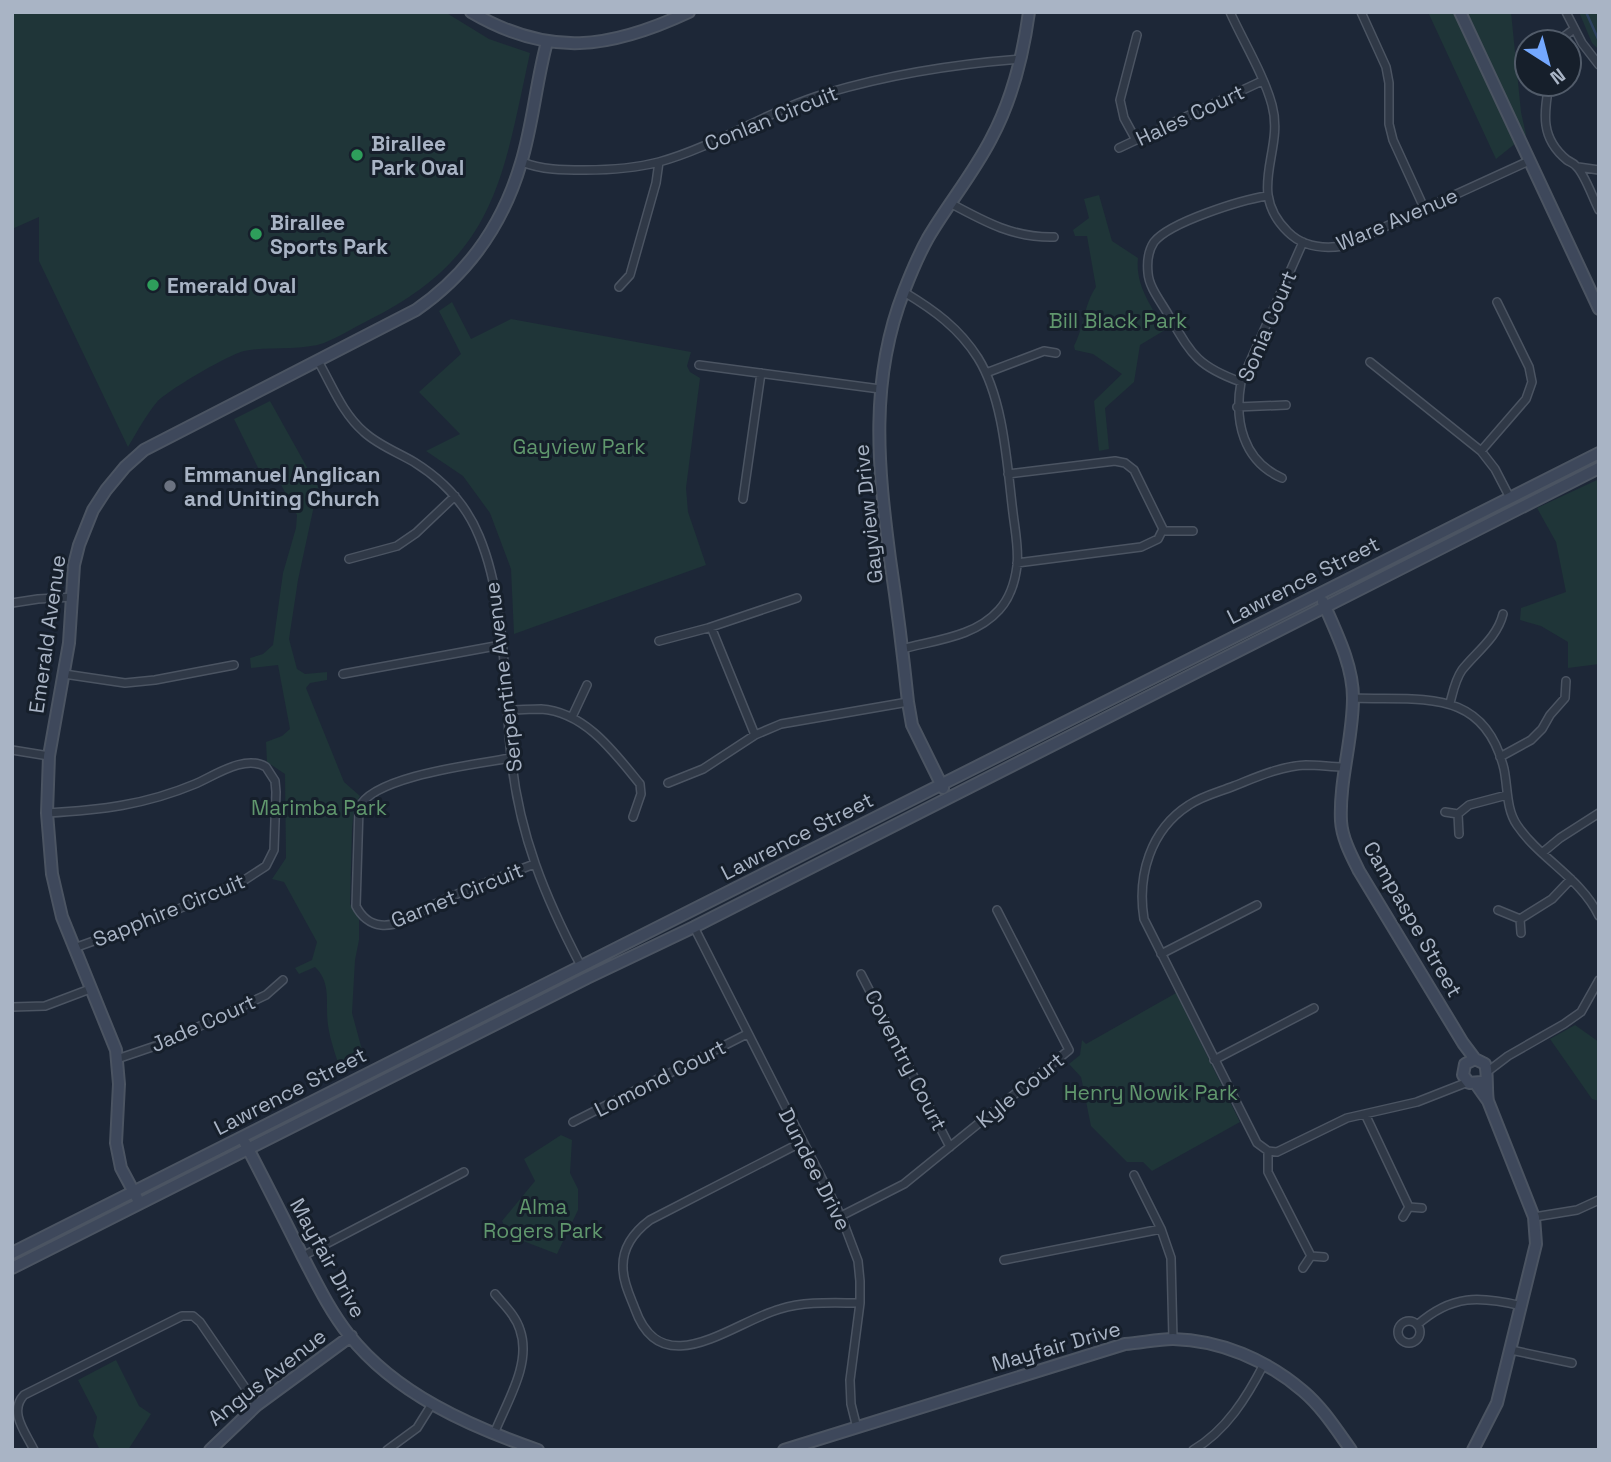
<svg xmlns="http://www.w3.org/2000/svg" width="1611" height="1462" viewBox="0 0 1611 1462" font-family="'Space Grotesk',sans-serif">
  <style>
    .green { fill: #1f3538 }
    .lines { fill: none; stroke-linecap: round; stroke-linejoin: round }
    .stream { stroke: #2c405e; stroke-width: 2.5 }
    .street-casing { stroke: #4b5462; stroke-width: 10 }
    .secondary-casing { stroke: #4b5462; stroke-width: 14 }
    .street { stroke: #303947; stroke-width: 7 }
    .secondary { stroke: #3e485b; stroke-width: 10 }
    .leisure-dot { fill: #2e9e5b; stroke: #161f2b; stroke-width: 2.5 }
    .worship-dot { fill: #6b7280; stroke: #161f2b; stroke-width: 2.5 }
    .labels { text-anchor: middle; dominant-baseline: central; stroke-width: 6; stroke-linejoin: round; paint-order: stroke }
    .street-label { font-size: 21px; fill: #a9b4c5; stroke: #161f2b }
    .poi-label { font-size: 21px; font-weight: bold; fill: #a9b4c5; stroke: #161f2b; text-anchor: start }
    .park-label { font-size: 21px; fill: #60976d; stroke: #161f2b }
  </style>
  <rect width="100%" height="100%" fill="#1d2737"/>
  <path class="green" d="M12,12H445L489,39L530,53C502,181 496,257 367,321C353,328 339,337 324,343C301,351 269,346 244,351C228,355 168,390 157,402C146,415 137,432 128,447L39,261V217L12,229Z
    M1428,12H1511L1521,112L1526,135L1496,159Z
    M1579,12H1599V50L1592,43Z
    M1099,195L1112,241L1138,258C1135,286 1152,307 1165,330L1140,345L1134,382L1105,408L1109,449L1099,451L1094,401L1122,374L1093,354L1075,350L1074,346C1084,327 1084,304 1096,287L1087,236H1075L1073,230L1089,218L1084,199Z
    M452,302L471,339L511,319L691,352L687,366L690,372L700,378L686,488L688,512L706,565L514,634L511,569L490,513L463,476L426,451L460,434L419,392L461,354L439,311Z
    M270,401L318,487L298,580L289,639L297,669L305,674L327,672V680L310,683L306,688L344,782L360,796L354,808L352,830L350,904L359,919V940L355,960L352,1013L365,1061L341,1073C337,1058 330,1041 328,1025C325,1004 332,983 315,967L299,974L295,968L312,960L317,942L284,882L272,879L286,858L285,774L267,762L266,742L282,736L290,729L278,665L251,668L250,658L263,654L273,645L283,573L296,528L297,515L277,477L266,484L234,419Z
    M1599,479V664L1568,668V642L1541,626L1520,620L1521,608L1566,592L1556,542L1537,508Z
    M1176,993L1240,1122L1152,1171L1143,1162H1127L1091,1126L1081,1077L1069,1064L1080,1055L1082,1040L1086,1044Z
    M1575,1025L1599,1042V1101L1592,1099L1550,1039Z
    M561,1135L572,1140L570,1173L578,1189V1210L557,1254L510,1236L502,1221L535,1181L524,1159Z
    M116,1360L139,1406L151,1414L128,1450H100L93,1436L97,1417L78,1380Z"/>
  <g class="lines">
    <path class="stream" d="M1586,12L1599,41"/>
    <defs>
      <path id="street" d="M1230,12C1243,41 1264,75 1272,105C1285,152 1245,190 1288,232C1303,247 1323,249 1343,246L1529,161
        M1361,12L1386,67L1389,83V124L1393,140L1425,210
        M1566,12L1582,43L1599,65
        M1557,42L1574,29
        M1549,84C1544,114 1540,138 1567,160C1570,162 1574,163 1576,166C1585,174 1593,199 1599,210
        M1136,140L1124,118L1120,100L1137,35
        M1119,148L1262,81
        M522,162C542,170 563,170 585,170C608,170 636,168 659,162C717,146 769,110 827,93C891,74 955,64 1021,59
        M1578,167L1599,170
        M950,203C985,222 1014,238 1054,237
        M619,287L630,275L656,183L659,162
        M318,361C332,385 342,413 364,432C378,445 397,452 414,462C443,480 466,504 479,536C506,600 504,687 511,756C519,835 545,897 581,966
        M1370,362L1481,451L1495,469L1509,496
        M699,365L880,389
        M986,373L1044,351L1056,353
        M1241,382C1197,366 1192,355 1169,316C1162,303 1149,288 1148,273C1147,263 1148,251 1154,242C1170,222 1241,200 1267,196
        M1237,407L1286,405
        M1481,451L1526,399L1532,382L1529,367L1497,302
        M1008,474L1115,461L1125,463L1134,470L1163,529L1158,539L1141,547L1017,563
        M1282,478C1243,461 1234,421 1241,382L1303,242
        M743,499L761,373
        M1162,531H1193
        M349,559L397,546L416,533L455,496
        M12,603L38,599L73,597
        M711,627L755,735
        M659,641L708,628L797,598
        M902,649C935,640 975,637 999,610C1010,598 1015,582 1017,566C1019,549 1015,530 1013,513C1007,465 1004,400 978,358C959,328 934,310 904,292
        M64,674L125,683L155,680L234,665
        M343,674L501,645
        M1353,698C1420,701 1484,686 1504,769C1508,788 1506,809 1517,825C1540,859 1581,878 1599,916
        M1450,703C1453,692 1455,680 1462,670C1476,652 1497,638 1503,614
        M507,710C518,710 530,709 541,709C585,712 614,752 640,784L641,794L633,817
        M572,717L587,685
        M12,750L49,756
        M1500,757L1531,740L1542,729L1550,715L1565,698L1566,681
        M511,758C478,764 372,776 359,808L356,906C361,916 370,924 381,925C402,927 419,911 437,903C468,888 502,877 534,864
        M1344,767C1332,767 1319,765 1306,765C1281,766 1257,777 1234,786C1219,792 1202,796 1189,805C1150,830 1137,876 1144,919L1257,1143L1268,1151L1277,1152L1347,1118L1417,1102L1468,1082
        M668,783L703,769L755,735L781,724L908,702
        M1445,812L1458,814L1459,834
        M47,813C101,810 145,805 195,784C214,776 245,754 266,767L275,781L276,792L274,850L266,866L243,881L153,920L74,948
        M1458,814L1469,805L1507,795
        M1542,853L1560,838L1599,813
        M1498,910L1520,919
        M694,927L841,1216L858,1261L860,1281V1303L850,1380L851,1404L857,1428
        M1521,933L1520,919L1552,899L1571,879
        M1161,954L1257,905
        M861,974L950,1147
        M12,1007L45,1006L90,989
        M117,1059L164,1043L266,995L283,980
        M1214,1060L1314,1008
        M1487,1072L1508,1056L1564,1024L1581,1012L1599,980
        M1365,1114L1409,1207L1422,1208
        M573,1122L747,1034
        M802,1142L650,1220C634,1232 622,1247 623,1268C623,1282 630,1296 635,1309C662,1385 733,1322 780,1309C806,1301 834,1303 860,1303
        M1268,1151V1172L1311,1256L1324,1257
        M1134,1175L1161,1229L1171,1258L1173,1339
        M841,1216L904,1184L1069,1050L997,910
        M1403,1217L1409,1207
        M1534,1217L1577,1210L1599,1200
        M303,1256L464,1172
        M1004,1260L1161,1229
        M1303,1268L1311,1256
        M1398 1332a11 11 0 1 1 22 0a11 11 0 1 1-22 0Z
        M1417,1325C1452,1294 1480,1296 1522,1306
        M1511,1350L1572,1363
        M494,1434C506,1403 532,1364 520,1330C516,1316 504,1305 495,1294
        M34,1450C26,1433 8,1412 24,1395L182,1316H193L200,1322L257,1405
        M387,1450L417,1428L432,1404
        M1193,1450C1226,1431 1247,1397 1264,1364"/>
      <path id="secondary" d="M471,12C549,58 610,49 689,12
        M1460,12L1599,309
        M1323,602C1336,632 1353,665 1353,698C1353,739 1339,780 1341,821C1342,838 1351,855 1359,871L1463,1043L1475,1059L1485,1064C1488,1072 1486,1091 1488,1101
        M943,788L912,725L908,702C903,654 897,606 890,559C878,467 869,380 904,291C911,273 919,254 928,238C948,204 973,174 991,139C1012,100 1023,56 1029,12
        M1475,1059L1465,1064L1463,1075L1469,1083L1481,1082
        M245,1143C265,1181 284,1219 303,1257C317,1284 330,1311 349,1335C396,1394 469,1426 538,1450
        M137,1198L121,1168L116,1143L119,1084L116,1050L62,917L52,874L47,813L49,756L69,643L74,565L79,545L93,510L106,490L125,467L144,450L416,310C468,274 503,224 521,163C533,124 536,82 547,42
        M12,1253L1599,453
        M12,1268L587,978L694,927L1599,468
        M210,1450L257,1405L351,1336
        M784,1450L1125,1344C1141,1343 1157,1339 1173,1339C1220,1340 1267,1360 1303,1391C1322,1407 1336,1429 1351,1450
        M1473,1450L1497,1403L1536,1244L1534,1217L1488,1101L1476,1084"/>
    </defs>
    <use href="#street" class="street-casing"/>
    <use href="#secondary" class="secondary-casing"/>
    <use href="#street" class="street"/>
    <use href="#secondary" class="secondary"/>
  </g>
  <g class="leisure-dot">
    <circle cx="357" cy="155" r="7"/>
    <circle cx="256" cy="234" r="7"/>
    <circle cx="153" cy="285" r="7"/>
  </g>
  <circle class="worship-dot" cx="170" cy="486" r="7"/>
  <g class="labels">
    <g class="street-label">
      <text transform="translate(1190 115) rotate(-25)">Hales Court</text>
      <text transform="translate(771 118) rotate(-22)">Conlan Circuit</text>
      <text transform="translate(1397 219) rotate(-23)">Ware Avenue</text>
      <text transform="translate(1267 326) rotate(-67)">Sonia Court</text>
      <text transform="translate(868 514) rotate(-96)">Gayview Drive</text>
      <text transform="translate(1303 580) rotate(-27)">Lawrence Street</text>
      <text transform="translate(47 634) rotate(-82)">Emerald Avenue</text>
      <text transform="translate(503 677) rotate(-97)">Serpentine Avenue</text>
      <text transform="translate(797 836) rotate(-27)">Lawrence Street</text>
      <text transform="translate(457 895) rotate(-22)">Garnet Circuit</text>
      <text transform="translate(169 910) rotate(-22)">Sapphire Circuit</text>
      <text transform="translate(1413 919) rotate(60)">Campaspe Street</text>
      <text transform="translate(203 1023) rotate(-24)">Jade Court</text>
      <text transform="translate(906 1060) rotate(63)">Coventry Court</text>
      <text transform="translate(660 1078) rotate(-27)">Lomond Court</text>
      <text transform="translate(1020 1090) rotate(-39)">Kyle Court</text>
      <text transform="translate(290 1091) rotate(-27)">Lawrence Street</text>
      <text transform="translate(815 1169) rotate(63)">Dundee Drive</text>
      <text transform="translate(328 1258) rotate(61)">Mayfair Drive</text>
      <text transform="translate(1056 1346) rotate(-16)">Mayfair Drive</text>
      <text transform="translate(267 1377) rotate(-38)">Angus Avenue</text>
    </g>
    <g class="poi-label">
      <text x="371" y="143">Birallee<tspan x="371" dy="24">Park Oval</tspan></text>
      <text x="270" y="222">Birallee<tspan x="270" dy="24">Sports Park</tspan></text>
      <text x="167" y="285">Emerald Oval</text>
      <text x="184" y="474">Emmanuel Anglican<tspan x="184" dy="24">and Uniting Church</tspan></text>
    </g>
    <g class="park-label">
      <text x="1118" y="320">Bill Black Park</text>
      <text x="579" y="446">Gayview Park</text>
      <text x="319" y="807">Marimba Park</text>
      <text x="1151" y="1092">Henry Nowik Park</text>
      <text x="543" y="1206">Alma<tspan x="543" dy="24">Rogers Park</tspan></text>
    </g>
  </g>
  <rect width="1611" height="1462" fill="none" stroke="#a9b4c5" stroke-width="28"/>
  <g transform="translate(1548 63) rotate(144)"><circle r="33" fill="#161f2b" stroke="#515b69" stroke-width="2"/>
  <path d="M0-5L12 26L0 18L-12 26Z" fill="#74a8ff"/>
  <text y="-10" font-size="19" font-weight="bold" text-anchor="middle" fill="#a9b4c5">N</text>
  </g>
</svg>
